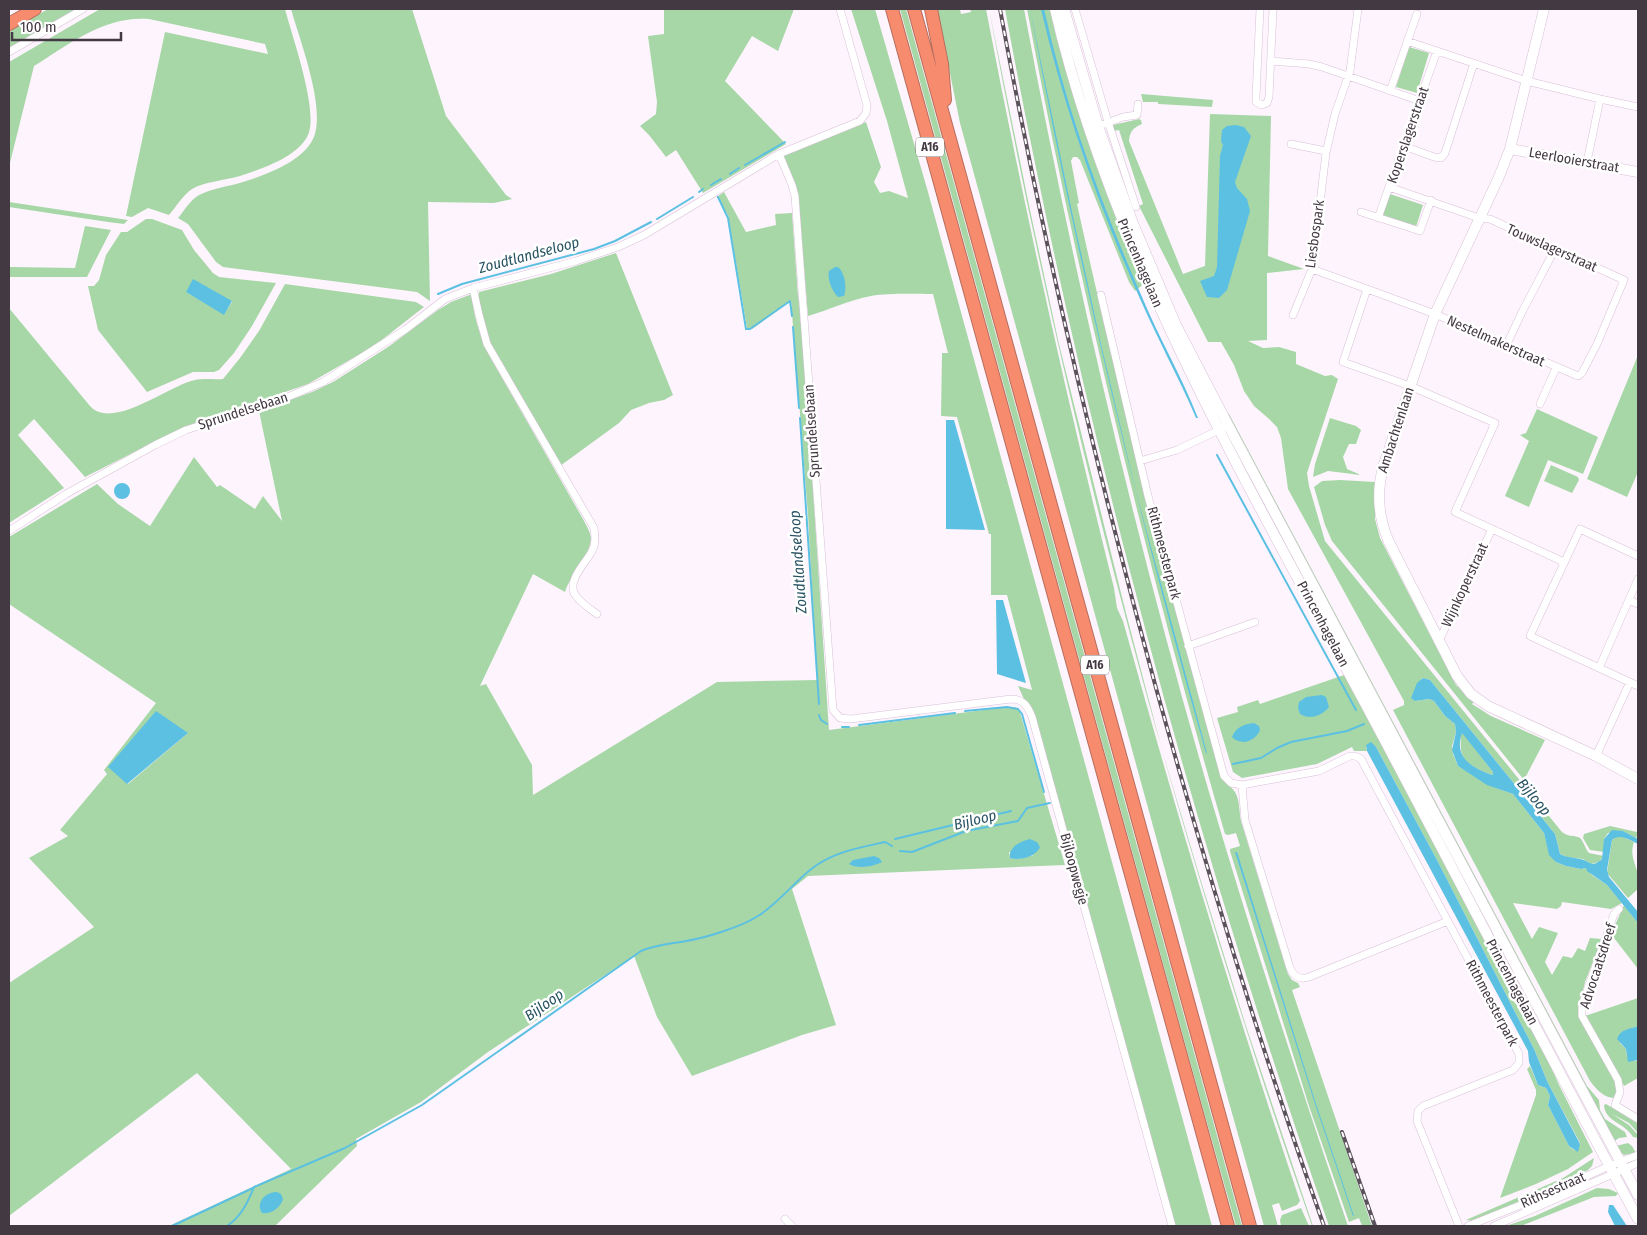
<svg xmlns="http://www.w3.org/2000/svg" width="1647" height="1235" viewBox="0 0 1647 1235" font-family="'Fira Sans Condensed',sans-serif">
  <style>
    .green { fill: #a7d7a7; fill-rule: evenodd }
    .water { fill: #5bc0e2; fill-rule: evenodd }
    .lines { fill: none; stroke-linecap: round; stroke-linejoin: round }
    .stream { stroke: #5bc0e2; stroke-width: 2 }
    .street-casing { stroke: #d8c0d7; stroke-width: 8 }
    .secondary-casing { stroke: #d8c0d7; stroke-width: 11 }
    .highway-casing { stroke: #b76e5f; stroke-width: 14 }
    .street { stroke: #fff; stroke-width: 7 }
    .secondary { stroke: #fff; stroke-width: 10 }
    .highway { stroke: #f68b6e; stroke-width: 12 }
    .rail-casing { stroke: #5c525b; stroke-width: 4 }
    .rail { stroke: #fff; stroke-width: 2; stroke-dasharray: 5.5; stroke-linecap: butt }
    .labels { text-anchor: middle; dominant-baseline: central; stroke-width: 5; stroke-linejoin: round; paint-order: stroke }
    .shield { fill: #fff; stroke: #7b747b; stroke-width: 1 }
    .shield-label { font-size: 12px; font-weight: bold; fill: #433942 }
    .street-label { font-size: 14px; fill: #433942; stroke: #fff }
    .water-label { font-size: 15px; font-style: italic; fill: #285362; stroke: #fff }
  </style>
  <rect width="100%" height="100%" fill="#fef4fd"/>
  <path class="green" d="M48,9H76L9,48V31Z
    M100,9H285C292,36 319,111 308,135C298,157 261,169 240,176C226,180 204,182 192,189C183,195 176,207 169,215L148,208L132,217L126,216L165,32L268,54L265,44L149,19C106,15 69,44 34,66L9,167V62Z
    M291,9H412L446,116L506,195L512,199L494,203L428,202L430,301L417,292L223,267L216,262L188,224L178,218C184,211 190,200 199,195C210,189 230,186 243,182C265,175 302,162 313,139C327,110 300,41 291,9Z
    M664,9H794L778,51L752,36L725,81L786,144L703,193L676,150L666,157L649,135L640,126L656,114L657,102L648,36L664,34Z
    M851,9H875L928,192L1212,1226H1175L1024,699L1018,686L1032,690L1007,595H991V534H989L957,417L941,416L942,353H948L933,294C914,294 889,293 871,296C849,300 829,310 808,316L798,194L782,156L866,122L881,167L874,182L880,193L889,191L908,198L887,121Z
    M900,9H906L1242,1226H1236L1204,1112Z
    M937,9H960L961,14L971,12L970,9H986C1023,203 1066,396 1114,588L1117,608L1123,621C1177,816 1235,1009 1300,1201L1297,1205L1282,1211L1279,1203L1272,1205L1278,1226H1264L1226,1092L960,123Z
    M989,9L1030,210L1059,344L1126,613L1162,750L1201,881L1246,1026L1313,1226H1312C1174,829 1065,422 989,9Z
    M1005,9H1024C1073,272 1134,534 1209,792C1252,938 1299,1082 1348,1226H1329C1191,829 1081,422 1005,9Z
    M1027,9H1052L1145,283L1135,291L1129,282L1080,160L1077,157H1073L1071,161L1079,203L1077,204C1119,395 1167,585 1220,773C1223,782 1230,785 1235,792C1240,800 1239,812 1241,821L1288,974L1292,980L1298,983L1300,987L1292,990L1372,1226H1362L1359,1218L1349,1222L1309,1106L1230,851V849L1240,846L1236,833L1228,835L1225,834C1146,562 1079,287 1027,9Z
    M1409,47L1429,53L1417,93L1396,87Z
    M1141,94L1213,100L1212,107L1158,104V102H1143Z
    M1210,114L1271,116L1268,256L1304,269L1267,273V340L1248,341L1263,348L1279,347L1296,352V364L1325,376L1332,375L1338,379L1307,473L1309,486L1325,541L1562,832C1568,837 1572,835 1578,837C1583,838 1585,849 1589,853L1604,856L1599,862L1591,864L1583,859L1567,857L1560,854L1555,834L1430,680L1422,678L1413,697L1415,701L1429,699L1434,701L1445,716L1455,724L1456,732L1452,746L1453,754L1458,766L1496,788L1513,794L1544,833L1548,849L1556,862L1566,866L1581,869L1586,868L1592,875L1607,885L1622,903L1611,909L1562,902L1561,906L1557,909L1513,903L1532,939L1539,927L1558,933L1545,962L1552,975L1563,956L1572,958L1578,948L1585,951L1590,938L1602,939L1585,982L1579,1009L1617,1084L1616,1095L1614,1098C1604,1098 1596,1089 1590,1081L1393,710L1404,705V701L1288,489L1281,438L1277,427L1268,418L1254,406L1244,391L1234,365L1221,342H1208L1139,206L1143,204L1119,130L1114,131L1113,125L1139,119L1141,120L1142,124C1133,128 1130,131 1129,141L1183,274L1205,266Z
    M724,192L746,232L776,225L775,214L792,213L798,296L801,310L803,339L829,730L999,708L1014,707L1019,709L1065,865L808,876L792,889L836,1025L802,1035L692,1076L657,1017L634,956L488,1052L421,1102L356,1139L357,1146L275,1226H169L291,1169L197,1073L9,1216V983L94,927L29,858L68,836L60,830L107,774L104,770L156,703L9,604V537L97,484L118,504L150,526L194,457L217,487L220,485L255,509L263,496L282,521L259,411L312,392L333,382L388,347L438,310L451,302L472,294C473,316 480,335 489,355L583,519C586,525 590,531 591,538C591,555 570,575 565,592L533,574L480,686L486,684L532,765L533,795L717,682L817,680L808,515L791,301L752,329L747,328L728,215L717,197ZM188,733L128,784L109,767ZM1009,852L1034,855L1019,859L1010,858Z
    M1390,194L1423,205L1416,227L1382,215Z
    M9,202L128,220L124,224L108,222L9,207Z
    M146,219H152L182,230L194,250L213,273L219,277L276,283L252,326L234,353L219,370L214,372H193L147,392L98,330L88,286H94L99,280L106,255L121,232H127ZM186,292L232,301V302L224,314Z
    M85,226L111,230L87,277H9V267H13L75,268Z
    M616,253L673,395L664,400L649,403L631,410L619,423L560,466L494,352C486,334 476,312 479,292L551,274Z
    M285,284L416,302L424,307L374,346L308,384L198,422L172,433L85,477L34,419L18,435L64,488L9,523V308L90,406C113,431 169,385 195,380C204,378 214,380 223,379L240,358L259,331Z
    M1638,355V472L1627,497L1587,479Z
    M1537,409L1598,437L1583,474L1548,460L1529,507L1505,496L1529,441L1520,435L1526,433Z
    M1226,413L1229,414L1587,1086L1599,1100L1600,1110L1605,1119L1625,1132L1627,1137L1619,1138L1613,1142Z
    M1330,418L1356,426L1361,430L1356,444H1349L1343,457L1347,469L1361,475L1328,471L1313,477L1315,464Z
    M1551,465L1578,477L1579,480L1572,493L1544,481Z
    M1340,480L1375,482V519L1380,538L1456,685L1474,702L1472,704L1491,716L1545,740L1524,780L1332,541L1325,525L1314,487L1322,481Z
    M1347,674L1543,1048L1559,1085L1593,1152L1568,1169L1536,1184L1500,1198L1536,1095V1090L1527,1069L1530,1066L1538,1085L1546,1088L1550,1096L1548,1105L1569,1146L1574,1150L1578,1149L1580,1143L1547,1081L1534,1049L1437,860L1376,747L1366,746L1367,751H1354L1352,747L1317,764L1242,778L1233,772L1217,718L1238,712L1237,707L1258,700L1260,704Z
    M1463,733L1493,772V775C1488,774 1483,771 1478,769C1460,760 1460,753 1461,734Z
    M1610,826L1637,832L1638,834L1636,838L1623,831L1608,833L1604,839V852L1590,850L1583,838L1584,834Z
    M1616,836H1621L1634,842C1630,854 1634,860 1637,871C1639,877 1638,883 1638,889L1628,898L1607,873L1612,840Z
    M1624,905L1638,923V969L1611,934Z
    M1638,998V1026L1632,1028L1620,1043L1626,1049L1627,1057L1635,1061L1638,1060V1078L1624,1086L1585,1016Z
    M1606,1104L1638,1123V1133L1629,1123L1612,1114L1629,1125L1638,1135V1138L1633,1137C1624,1122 1605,1122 1604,1105Z
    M1628,1143L1632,1146L1636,1153L1624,1155L1620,1152L1616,1146Z
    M1594,1158L1592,1166L1588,1170L1547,1192L1475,1221L1466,1220L1563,1178Z
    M1597,1188L1609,1189L1618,1193L1616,1196L1594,1197L1521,1226H1506L1535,1216Z
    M1301,1208L1309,1226H1281L1280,1220L1282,1215Z"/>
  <path class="water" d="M1030,9L1072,212L1101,344L1136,492L1207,753H1206C1136,508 1077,260 1030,9Z
    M1041,9H1044C1066,108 1101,204 1142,297C1159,338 1182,377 1198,418H1196C1179,378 1158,340 1141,301C1099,207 1064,109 1041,9Z
    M1236,125L1244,127L1251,136L1235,182L1237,188L1247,199L1250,211L1227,290L1219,298L1207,297L1200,281L1214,276L1217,267L1220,156L1223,145L1221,141L1222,130L1227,126Z
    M835,267H838C845,273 847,287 844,296L838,297C832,291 827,279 829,271Z
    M193,279L232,301L224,315L186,292Z
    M946,420H954L985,530L946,529Z
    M114 491a8 8 0 1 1 16 0a8 8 0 1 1-16 0Z
    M996,600H1003L1026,683L997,674Z
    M1423,678L1430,680L1555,834L1560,854C1567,858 1573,857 1580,859C1591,861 1591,869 1602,859L1604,839L1612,830L1623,831L1638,839V844C1630,840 1619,833 1612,840L1607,870L1609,877L1638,912V923L1607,885L1587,871L1586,868L1581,869L1566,866L1556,862L1549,855L1544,833L1513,794L1487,785L1458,766L1452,750L1456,732L1455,724L1445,716L1434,701L1429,699L1415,701L1411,698L1417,683ZM1462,733L1493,772V775C1488,774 1483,771 1478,769C1463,761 1456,751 1462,733Z
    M1322,695L1326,697L1329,707C1322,716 1310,720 1300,714L1298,708L1299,702L1306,697Z
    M156,711L188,733L127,784L108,767Z
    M1254,723L1259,726L1260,730C1255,742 1241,746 1232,737C1236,727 1244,724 1254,723Z
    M1371,742L1376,747L1437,860L1534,1049L1547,1081L1580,1144L1578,1152L1569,1146L1548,1105L1550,1096L1546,1088L1538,1085L1529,1062L1528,1051L1367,751L1366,745Z
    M1030,839L1037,842L1040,847C1036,857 1019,861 1010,858C1008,847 1021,841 1030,839Z
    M1235,852H1237L1316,1104L1354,1216H1353L1315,1104Z
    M874,856L879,858L882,862C873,867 857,869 849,864L853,860Z
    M1638,1026V1060L1628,1062L1626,1049L1617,1039C1620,1029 1630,1029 1638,1026Z
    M277,1192L281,1194L283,1199C281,1207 271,1215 262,1213C255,1202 266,1192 277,1192Z
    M1609,1205H1613L1627,1226H1615L1608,1212Z"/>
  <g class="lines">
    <path class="stream" d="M745,165L785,142
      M730,174L739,168
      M711,185L721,179
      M699,192L703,189
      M718,197L728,218L746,329H750L790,301L792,316
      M657,219L693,197
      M438,294L462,284L594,249L615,241L651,222
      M793,327L799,408
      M800,418L819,704
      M1217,455L1356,710
      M965,711L1007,707L1018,709L1022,714L1044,792
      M819,715L821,720L827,724
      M859,725L955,713
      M842,727H849
      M1233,764L1261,758L1277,748L1291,742L1347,731L1364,724
      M895,839L1011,811
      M900,851L912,852L966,831L1018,821L1027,808L1050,803
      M172,1226L253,1188
      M227,1226C241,1217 248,1202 254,1187L345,1148L422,1105L641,951C655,945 670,944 686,941C705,938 741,927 758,916C775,906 794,883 810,870C832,852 858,848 885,842L892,846"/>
    <defs>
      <path id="street" d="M1075,9L1108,122L1136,207
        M1260,9L1256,97V102L1262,105L1267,103L1269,97L1273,9
        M1407,41L1527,81L1600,99L1587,162
        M9,52L83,9
        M1271,61L1309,64L1322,67L1420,101
        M1390,91L1417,14
        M1600,99L1638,107
        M1094,128L1123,117L1137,115L1138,104
        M1291,144L1326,151
        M1404,146L1434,157L1441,158L1445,153L1474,63
        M779,154L792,185L795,196L833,710L840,718L851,719L1011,699C1024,699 1028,707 1032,717L1172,1226
        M1361,212L1420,231L1431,200
        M1378,218L1437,51
        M1312,269L1367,289L1343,362L1410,386L1495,423L1455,512L1564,562
        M473,288L479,315L487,344L594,528C595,536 596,544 592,551C586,563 565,582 576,596C581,603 590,609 597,614
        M1367,289L1435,314L1578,376L1582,373L1597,344L1624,280L1490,219L1479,218L1389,187
        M1101,295L1148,496L1224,776L1231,783L1242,785L1319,771L1350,756H1355L1361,759L1519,1054V1063L1513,1070L1423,1106L1418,1111L1417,1121L1459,1226
        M1293,315L1312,269L1326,153L1335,114L1350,71L1358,9
        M1506,346L1523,310L1555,249
        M1540,404L1556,368
        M1140,461L1177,450L1223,428
        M9,531L66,494L155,445L186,430L290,396L323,382L406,329L445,299L473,288L576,261L618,247L644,235L779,154L860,121L866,113L867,105L840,9
        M1638,556L1580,529L1530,636L1638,686
        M1629,600L1638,604
        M1439,641L1492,529
        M1188,646L1255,622
        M1599,668L1638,579
        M1596,756L1630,682
        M1242,785L1245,820L1290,968C1294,977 1300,980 1309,977L1448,921
        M1619,909L1614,914L1582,1005V1016L1618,1080L1620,1092L1615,1105L1638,1119
        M785,1219L792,1226
        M1468,1226L1533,1200L1609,1166L1638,1155
        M1494,1226L1638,1163"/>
      <path id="secondary" d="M1055,9C1111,250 1237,464 1353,681C1449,859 1541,1041 1638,1219
        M1064,9L1098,126L1132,221L1176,325L1228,425L1638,1195
        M1544,9L1510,149L1498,179L1435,314L1384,464C1376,491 1378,517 1389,542L1457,676L1471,694L1488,706L1596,756L1638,779
        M1510,149L1638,172"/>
      <path id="highway" d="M892,9L1228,1226
        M914,9L1250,1226
        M931,9L942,64L945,100
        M9,24L35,9"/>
    </defs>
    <use href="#street" class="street-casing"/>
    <use href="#secondary" class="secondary-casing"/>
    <use href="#highway" class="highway-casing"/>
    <use href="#street" class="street"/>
    <use href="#secondary" class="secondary"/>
    <use href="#highway" class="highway"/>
    <defs>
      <path id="rail" d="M1000,9C1042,237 1095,464 1156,688C1206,869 1261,1049 1324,1226
        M1342,1132L1375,1226"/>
    </defs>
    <use href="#rail" class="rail-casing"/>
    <use href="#rail" class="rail"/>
  </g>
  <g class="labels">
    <g class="shield">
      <rect x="916" y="137.5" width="28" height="19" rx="4"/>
      <rect x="1081" y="655.5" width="28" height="19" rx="4"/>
    </g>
    <g class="shield-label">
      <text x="930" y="147">A16</text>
      <text x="1095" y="665">A16</text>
    </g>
    <g class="street-label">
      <text transform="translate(1408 135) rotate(-71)">Koperslagerstraat</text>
      <text transform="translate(1574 160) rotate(10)">Leerlooierstraat</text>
      <text transform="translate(1315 234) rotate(-82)">Liesbospark</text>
      <text transform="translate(1552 248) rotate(24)">Touwslagerstraat</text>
      <text transform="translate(1140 263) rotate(67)">Princenhagelaan</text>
      <text transform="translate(1496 341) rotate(24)">Nestelmakerstraat</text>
      <text transform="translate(243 411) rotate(-18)">Sprundelsebaan</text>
      <text transform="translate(1396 430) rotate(-72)">Ambachtenlaan</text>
      <text transform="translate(812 431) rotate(-94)">Sprundelsebaan</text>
      <text transform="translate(1164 553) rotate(75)">Rithmeesterpark</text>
      <text transform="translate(1465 585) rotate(-65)">Wijnkoperstraat</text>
      <text transform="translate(1323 624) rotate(62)">Princenhagelaan</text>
      <text transform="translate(1074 869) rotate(75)">Bijloopwegje</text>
      <text transform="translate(1598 966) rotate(-72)">Advocaatsdreef</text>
      <text transform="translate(1512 982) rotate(62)">Princenhagelaan</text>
      <text transform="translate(1492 1003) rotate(62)">Rithmeesterpark</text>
      <text transform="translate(1553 1190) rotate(-24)">Rithsestraat</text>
    </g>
    <g class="water-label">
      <text transform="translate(529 255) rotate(-15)">Zoudtlandseloop</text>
      <text transform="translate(798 562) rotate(-94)">Zoudtlandseloop</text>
      <text transform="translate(1534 797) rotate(50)">Bijloop</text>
      <text transform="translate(975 820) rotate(-14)">Bijloop</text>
      <text transform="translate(544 1005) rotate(-35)">Bijloop</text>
    </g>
  </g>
  <rect width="1647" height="1235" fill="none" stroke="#433942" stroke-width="20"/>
  <path d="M12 32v8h109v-8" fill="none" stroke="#433942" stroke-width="2.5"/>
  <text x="20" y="32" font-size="15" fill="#433942" stroke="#ffffff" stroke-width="4" paint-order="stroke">100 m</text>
</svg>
